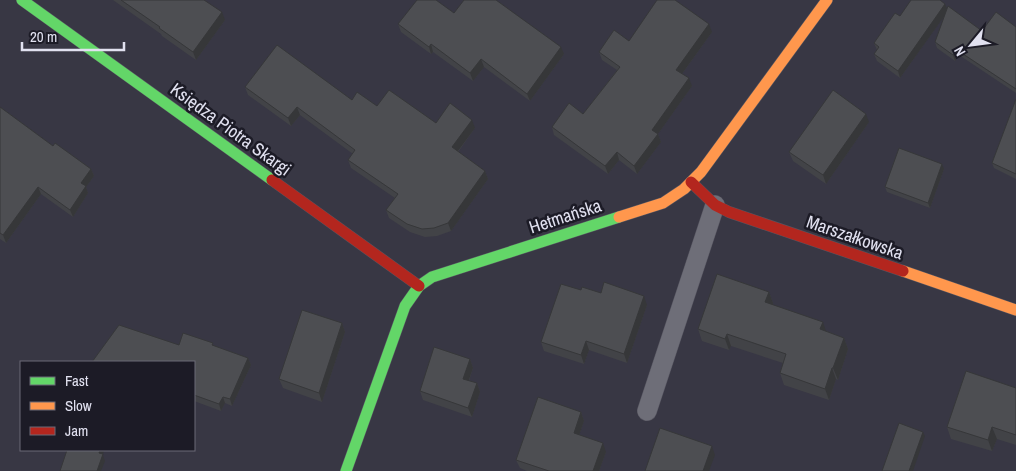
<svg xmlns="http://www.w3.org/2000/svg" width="1016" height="471" viewBox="0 0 1016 471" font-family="'Archivo Narrow',sans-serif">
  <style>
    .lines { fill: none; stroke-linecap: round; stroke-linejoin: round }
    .lane-casing { stroke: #575661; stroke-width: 20 }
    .fast-casing { stroke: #575661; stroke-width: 12 }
    .slow-casing { stroke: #575661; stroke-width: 12 }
    .jam-casing { stroke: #575661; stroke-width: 12 }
    .lane { stroke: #6e6e78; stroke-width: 19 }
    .fast { stroke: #63d668; stroke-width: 11 }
    .slow { stroke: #ff974d; stroke-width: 11 }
    .jam { stroke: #b3261e; stroke-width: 11 }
    .wall { fill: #424347 }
    .shaded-wall { fill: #363739 }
    .building { fill: #4d4e52; stroke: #363739 }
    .labels { text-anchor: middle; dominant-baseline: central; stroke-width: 5; stroke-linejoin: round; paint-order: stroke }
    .street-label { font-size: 18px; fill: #e1e1f0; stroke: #1c1b26 }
  </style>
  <rect width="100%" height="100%" fill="#383744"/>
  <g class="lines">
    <defs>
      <path id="lane" d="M647,411L715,205"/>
      <path id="fast" d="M22,0L272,180
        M346,471L405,306L419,286L432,277L619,217"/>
      <path id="slow" d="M619,217L663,203L684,189L701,172L827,0
        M903,271L1016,310"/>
      <path id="jam" d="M272,180L419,286
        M691,182L715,205L729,212L903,271"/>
    </defs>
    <use href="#lane" class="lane-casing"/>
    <use href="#fast" class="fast-casing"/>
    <use href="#slow" class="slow-casing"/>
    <use href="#jam" class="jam-casing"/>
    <use href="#lane" class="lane"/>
    <use href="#fast" class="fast"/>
    <use href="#slow" class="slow"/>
    <use href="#jam" class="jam"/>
  </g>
  <path class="wall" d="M113,0H204L225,20L196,60L162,36L161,34Z
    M947,8L982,31L1016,27V93L959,55L955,61L937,48L935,42L945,15L900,78L877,61L874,54L877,50L874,43Z
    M454,13L564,54L530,101L484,67L473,81L433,52L431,54L401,32L398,24Z
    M712,32L682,74L692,86L658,134L661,142L637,174L619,160L608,174L554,135L552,127L583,114L617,70L602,60L599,52L629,41Z
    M245,87L352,100L436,123L475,128L458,152L485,171L488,179L451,231L437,236L425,237L410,232L389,218L386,210L395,198L351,168L348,160L353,154L300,115L291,126L248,95Z
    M1016,99V179L994,168L992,163Z
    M0,107L53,146L91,169L94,176L86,187L88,193L73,217L41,194L6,243L0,239Z
    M869,122L826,184L793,161L789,152Z
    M944,169L930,208L887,192L885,187Z
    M581,290L601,293L647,305L627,363L589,350L584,364L544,351L541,342Z
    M769,292L773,303L772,305L826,331L844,338L848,349L838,380L836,379L829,400L784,385L780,373L783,363L731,346L729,350L702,341L698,329Z
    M342,323L345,332L322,402L283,388L279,379Z
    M179,345L214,346L248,358L251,365L232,406L225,403L221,411L194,401V362Z
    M470,359L473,368L469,381L477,383L480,392L472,417L423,400L420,391Z
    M1016,388V445L997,439L992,451L951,439L947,427Z
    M581,412L584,421L579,435L606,452L599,471H527L520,468L516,460Z"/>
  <path class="shaded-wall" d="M945,4L948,11L900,78L898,71Z
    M222,12L225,20L196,60L193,52Z
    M709,24L712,32L679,78L676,70Z
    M431,44L433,52L431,54L429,47Z
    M561,47L564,54L530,101L527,94Z
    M957,50L959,55L955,61L953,55Z
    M481,59L484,67L473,81L470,73Z
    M689,78L692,86L658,134L661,142L637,174L634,166L652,130Z
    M297,107L300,115L291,126L288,118Z
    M866,114L869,122L826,184L823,175Z
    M472,120L475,128L455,155L452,147Z
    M617,152L619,160L608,174L605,166Z
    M942,164L944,169L930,208L928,203Z
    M91,169L94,176L86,187L88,193L73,217L70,210L81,183Z
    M485,171L488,179L451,231L448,223Z
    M38,187L41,194L6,243L3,235Z
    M769,292L773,303L769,314L765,302Z
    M644,296L647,305L627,363L624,354Z
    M823,322L827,334L820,329Z
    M342,323L345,332L322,402L319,393Z
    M727,334L731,346L729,350L725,339Z
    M844,338L848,349L838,380L833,368Z
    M586,341L589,350L584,364L581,355Z
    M248,358L251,365L232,406L230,399Z
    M470,359L473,368L466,388L463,379Z
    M832,368L836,379L829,400L825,389Z
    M477,383L480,392L472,417L468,408Z
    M223,397L225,403L221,411L219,404Z
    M581,412L584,421L577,441L574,433Z
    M992,427L997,439L992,451L988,440Z
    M923,432L925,436L913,471H909Z
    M603,443L606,452L599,471H593Z
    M712,446L715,455L709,471H703Z
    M100,450H104L103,455L105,461L101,471H97L99,453Z"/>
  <path class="building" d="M121,0H204L222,12L193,52L159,28L160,27Z
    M417,0H436L454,13L464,0H496L561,47L527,94L481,59L470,73L431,44L429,47L398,24Z
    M657,0H675L709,24L676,70L689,78L652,130L658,134L634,166L617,152L605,166L552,127L569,103L583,114L620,67L599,52L614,30L629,41Z
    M911,0H940L945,4L898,71L874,54L879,47L874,43L895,13L900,16Z
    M948,6L982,31L996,12L1016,27V89L957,50L953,55L935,42Z
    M277,45L352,100L357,92L377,106L389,90L436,123L450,103L472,120L452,147L485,171L448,223L434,228L422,229L407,224L386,210L398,194L348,160L355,150L297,107L288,118L245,87Z
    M833,90L866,114L823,175L789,152Z
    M1016,99V174L992,163Z
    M0,107L53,146L55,143L91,169L81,183L86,186L70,210L38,187L3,235L0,233Z
    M899,148L942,164L928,203L885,187Z
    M717,274L769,292L765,302L823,322L820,329L844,338L833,368H832L825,389L780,373L786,354L727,334L725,339L698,329Z
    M604,282L644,296L624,354L586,341L581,355L541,342L561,284L581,290L582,287L601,293Z
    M302,310L342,323L319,393L279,379Z
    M119,325L179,345L183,333L213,343L212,345L248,358L230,399L223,397L219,404L194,395V362H92Z
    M434,347L470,359L463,379L477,383L468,408L420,391Z
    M966,371L1016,388V435L992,427L988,440L947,427Z
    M538,397L581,412L574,433L603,443L593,471H549L516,460Z
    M899,423L923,432L909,471H882Z
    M660,428L712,446L703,471H645Z
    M67,450H100L99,453L103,454L97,471H60Z"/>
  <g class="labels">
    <g class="street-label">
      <text transform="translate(231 129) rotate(36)">Księdza Piotra Skargi</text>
      <text transform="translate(565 216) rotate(-18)">Hetmańska</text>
      <text transform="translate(855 237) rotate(19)">Marszałkowska</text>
    </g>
  </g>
  <rect x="20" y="361" width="175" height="90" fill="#1c1b26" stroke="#6b6a77"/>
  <rect x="30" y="377" width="25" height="8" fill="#63d668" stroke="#6b6a77"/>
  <text x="65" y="386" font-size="15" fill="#e1e1f0">Fast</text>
  <rect x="30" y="402" width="25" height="8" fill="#ff974d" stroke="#6b6a77"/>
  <text x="65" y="411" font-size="15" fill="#e1e1f0">Slow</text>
  <rect x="30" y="427" width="25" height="8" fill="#b3261e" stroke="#6b6a77"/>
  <text x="65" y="436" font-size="15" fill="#e1e1f0">Jam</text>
  <g transform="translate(971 45) rotate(241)" stroke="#1c1b26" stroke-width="4" paint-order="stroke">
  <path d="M0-4L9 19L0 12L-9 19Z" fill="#e1e1f0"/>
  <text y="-8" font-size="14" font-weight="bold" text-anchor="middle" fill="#e1e1f0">N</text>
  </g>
  <path d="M22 42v8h102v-8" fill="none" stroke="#e1e1f0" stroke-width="2.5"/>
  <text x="30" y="42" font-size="15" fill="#e1e1f0" stroke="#1c1b26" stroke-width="4" paint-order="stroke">20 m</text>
</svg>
